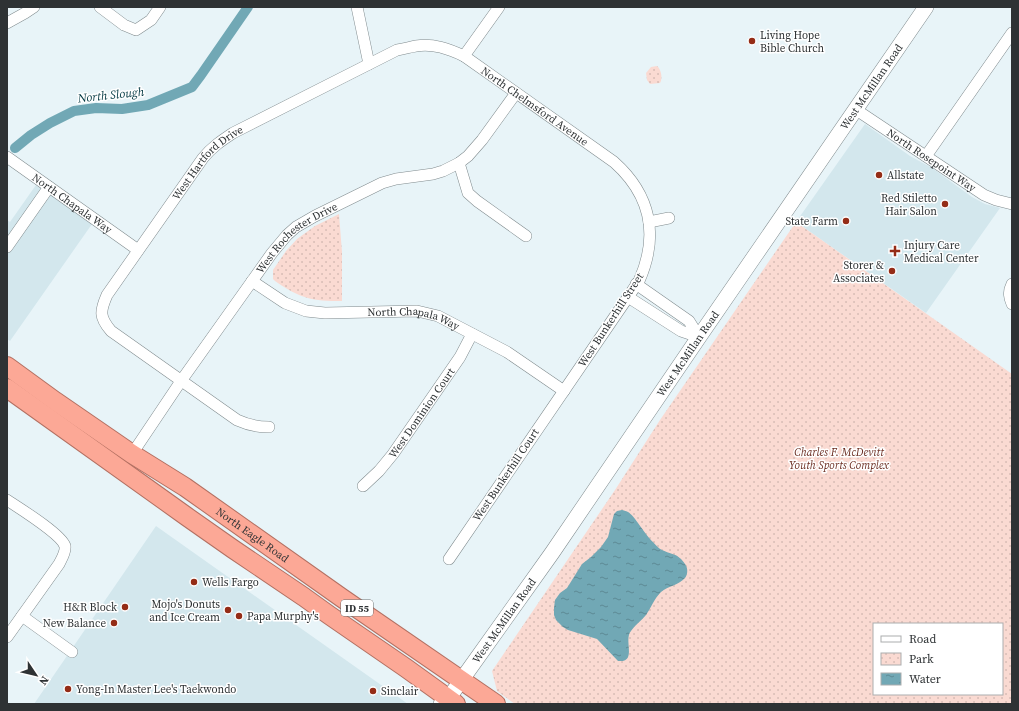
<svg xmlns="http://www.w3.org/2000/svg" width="1019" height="711" viewBox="0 0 1019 711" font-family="'Source Serif 4',serif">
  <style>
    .built { fill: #d3e7ed }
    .park { fill: url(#park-dots); fill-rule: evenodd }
    .water { fill: url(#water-ripples) }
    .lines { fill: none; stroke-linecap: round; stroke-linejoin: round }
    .canal { stroke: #71a8b5; stroke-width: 10 }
    .minor-casing { stroke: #808b8e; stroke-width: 12 }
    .secondary-casing { stroke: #808b8e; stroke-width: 16 }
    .trunk-casing { stroke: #b37062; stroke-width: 20 }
    .minor { stroke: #fff; stroke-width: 11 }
    .secondary { stroke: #fff; stroke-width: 15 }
    .trunk { stroke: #fca896; stroke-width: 18 }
    .poi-dot { fill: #942c16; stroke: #fff; stroke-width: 1.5 }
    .labels { text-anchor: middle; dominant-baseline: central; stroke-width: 3; stroke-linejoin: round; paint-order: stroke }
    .shield { fill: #fff; stroke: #6d7071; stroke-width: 1 }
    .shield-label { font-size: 10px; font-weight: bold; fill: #2e3234 }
    .poi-label { font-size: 11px; fill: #2e3234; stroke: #fff; text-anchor: start }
    .street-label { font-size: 11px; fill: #2e3234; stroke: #fff }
    .park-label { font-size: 11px; font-style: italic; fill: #6b2e22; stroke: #fff }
    .water-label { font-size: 12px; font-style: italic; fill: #003741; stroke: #fff }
  </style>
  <defs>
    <pattern id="park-dots" width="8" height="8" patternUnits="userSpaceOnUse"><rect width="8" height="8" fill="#fadad2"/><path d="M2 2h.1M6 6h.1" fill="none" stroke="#d7bcb5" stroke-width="1.8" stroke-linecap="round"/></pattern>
    <pattern id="water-ripples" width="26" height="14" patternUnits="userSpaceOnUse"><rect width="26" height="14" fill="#71a8b5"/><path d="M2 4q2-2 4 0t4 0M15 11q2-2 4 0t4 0" fill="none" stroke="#5d8994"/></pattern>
  </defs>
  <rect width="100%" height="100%" fill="#e8f4f8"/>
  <path class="built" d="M865,124L910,156L932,168L972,197L985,204L1000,208L926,313L796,222Z
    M36,185L92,224L10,341L7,339V220L10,222Z
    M156,526L408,704H34Z"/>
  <path class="park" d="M657,66C661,69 663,78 660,83L650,84L647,80L646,73L651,67Z
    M339,214L342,252V301C312,301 301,299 275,281L273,279V270L286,251L297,239L315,226Z
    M796,222L1012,374V704H515L497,691L492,671L615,490L660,420ZM874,624H1002V694H874Z"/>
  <path class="water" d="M622,510C623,510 626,511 628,512C634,515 646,536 653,542C656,545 659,549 662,550C672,555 678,553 685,564C688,568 688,574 685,578C679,585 668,586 661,592C654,599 651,608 646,615C641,621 635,625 631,631C623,640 638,663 618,661L597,639L568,630L563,627L556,620L554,615V608L555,600L560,593L567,588L582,564L591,557L601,547L608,537L614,514L617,511Z"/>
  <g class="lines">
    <path class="canal" d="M15,148L31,135L50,123L74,111L96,108L122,109L148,105L192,87L201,75L248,7"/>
    <defs>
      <g id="minor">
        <path d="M100,7L124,25L136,30L151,20L160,7"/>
        <path d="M357,7L369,64"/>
        <path d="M7,23L25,13L34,7"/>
        <path d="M464,56L499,7"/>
        <path id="s1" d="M855,109L984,195L996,200L1012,204"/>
        <path d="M926,156L1012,33"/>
        <path id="s2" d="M7,157L138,250"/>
        <path d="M459,163L468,193L477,201L526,236"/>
        <path d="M649,222L669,218"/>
        <path d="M7,247L49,187"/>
        <path id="s3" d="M252,281L285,303L306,311L325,313L417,311L438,316L507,352L564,391"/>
        <path d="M1012,284C1008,292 1009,297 1012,304"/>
        <path d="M628,297L681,331L699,337L689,321L636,284"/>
        <path id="s4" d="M269,427C257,427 248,425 237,420L111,331C99,317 100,311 107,295L203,158C212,147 221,141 233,133L397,50C404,49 410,47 416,46C433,43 449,49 464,56L614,162C651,195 659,236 639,281L449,559"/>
        <path id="s5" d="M132,454L181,381L272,253L287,235L296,227L315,216L382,183L396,179L433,174L443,171L459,163L468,156L482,140L516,93"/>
        <path id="s6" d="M363,486L379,471L393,454L460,357L472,334"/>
        <path d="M7,500C19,508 61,534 65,546C66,552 62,558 59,564L7,637"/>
        <path d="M22,616L72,652"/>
      </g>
      <g id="secondary">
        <path id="s7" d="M441,704L448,699L552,553L699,337L926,7"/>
      </g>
      <g id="trunk">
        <path id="s8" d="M7,366L55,401L132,454L185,487L342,598L496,704"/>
        <path d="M7,388L186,516L233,549L304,597L329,615L406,668L456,704"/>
      </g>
    </defs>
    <use href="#minor" class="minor-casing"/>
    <use href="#secondary" class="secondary-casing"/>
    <use href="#trunk" class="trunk-casing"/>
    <use href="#minor" class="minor"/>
    <use href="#secondary" class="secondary"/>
    <use href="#trunk" class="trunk"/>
  </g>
  <g class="poi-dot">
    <circle cx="752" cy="41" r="4"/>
    <circle cx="879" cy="175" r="4"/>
    <circle cx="945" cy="204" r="4"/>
    <circle cx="846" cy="221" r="4"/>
    <path d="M893 245h4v4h4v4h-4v4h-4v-4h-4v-4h4z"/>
    <circle cx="892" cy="271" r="4"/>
    <circle cx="194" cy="582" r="4"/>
    <circle cx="125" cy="607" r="4"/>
    <circle cx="228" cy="610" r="4"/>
    <circle cx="239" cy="616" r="4"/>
    <circle cx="114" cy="623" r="4"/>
    <circle cx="68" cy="689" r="4"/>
    <circle cx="373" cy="691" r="4"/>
  </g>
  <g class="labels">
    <rect class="shield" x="341" y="600" width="32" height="16" rx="3"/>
    <g class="shield-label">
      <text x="357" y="608">ID 55</text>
    </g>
    <g class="poi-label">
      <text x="760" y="35">Living Hope<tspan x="760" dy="13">Bible Church</tspan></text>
      <text x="887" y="175">Allstate</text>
      <text x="937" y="198" text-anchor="end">Red Stiletto<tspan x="937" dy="13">Hair Salon</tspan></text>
      <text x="838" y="221" text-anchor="end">State Farm</text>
      <text x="904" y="245">Injury Care<tspan x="904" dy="13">Medical Center</tspan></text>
      <text x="884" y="265" text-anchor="end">Storer &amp;<tspan x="884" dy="13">Associates</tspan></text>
      <text x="202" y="582">Wells Fargo</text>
      <text x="220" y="604" text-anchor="end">Mojo's Donuts<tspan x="220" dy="13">and Ice Cream</tspan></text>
      <text x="117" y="607" text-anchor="end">H&amp;R Block</text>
      <text x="247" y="616">Papa Murphy's</text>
      <text x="106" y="623" text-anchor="end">New Balance</text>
      <text x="76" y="689">Yong-In Master Lee's Taekwondo</text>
      <text x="381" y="691">Sinclair</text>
    </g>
    <g class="street-label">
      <text stroke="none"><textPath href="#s7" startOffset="753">West McMillan Road</textPath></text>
      <text stroke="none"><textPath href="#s4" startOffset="773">North Chelmsford Avenue</textPath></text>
      <text stroke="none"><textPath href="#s1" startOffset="92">North Rosepoint Way</textPath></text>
      <text stroke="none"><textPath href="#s4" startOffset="394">West Hartford Drive</textPath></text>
      <text stroke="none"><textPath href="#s2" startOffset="80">North Chapala Way</textPath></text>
      <text stroke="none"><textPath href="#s5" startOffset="274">West Rochester Drive</textPath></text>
      <text transform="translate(611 320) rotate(-57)">West Bunkerhill Street</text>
      <text stroke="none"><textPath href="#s3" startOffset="171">North Chapala Way</textPath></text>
      <text stroke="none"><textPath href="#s7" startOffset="429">West McMillan Road</textPath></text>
      <text stroke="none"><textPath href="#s6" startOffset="94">West Dominion Court</textPath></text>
      <text transform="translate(506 475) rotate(-56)">West Bunkerhill Court</text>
      <text stroke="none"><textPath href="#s8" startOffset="298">North Eagle Road</textPath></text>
      <text stroke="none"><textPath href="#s7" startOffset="105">West McMillan Road</textPath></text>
    </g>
    <g class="park-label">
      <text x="839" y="452">Charles F. McDevitt<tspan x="839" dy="13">Youth Sports Complex</tspan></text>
    </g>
    <g class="water-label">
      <text transform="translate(111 95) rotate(-6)">North Slough</text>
    </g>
  </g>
  <rect width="1019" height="711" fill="none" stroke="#2e3234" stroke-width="16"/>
  <rect x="873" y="623" width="130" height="72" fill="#ffffff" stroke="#abadae"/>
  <rect x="881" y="636" width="20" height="6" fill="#ffffff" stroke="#abadae"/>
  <text x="909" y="643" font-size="12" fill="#2e3234">Road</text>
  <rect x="881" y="653" width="20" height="12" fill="url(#park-dots)" stroke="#abadae"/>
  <text x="909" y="663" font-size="12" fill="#2e3234">Park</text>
  <rect x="881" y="673" width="20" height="12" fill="url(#water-ripples)" stroke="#abadae"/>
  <text x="909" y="683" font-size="12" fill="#2e3234">Water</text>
  <g transform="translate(36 675) rotate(125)" stroke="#ffffff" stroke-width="3" paint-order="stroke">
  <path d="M0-3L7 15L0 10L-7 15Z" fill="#2e3234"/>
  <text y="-6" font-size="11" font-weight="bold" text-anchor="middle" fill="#2e3234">N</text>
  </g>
</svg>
